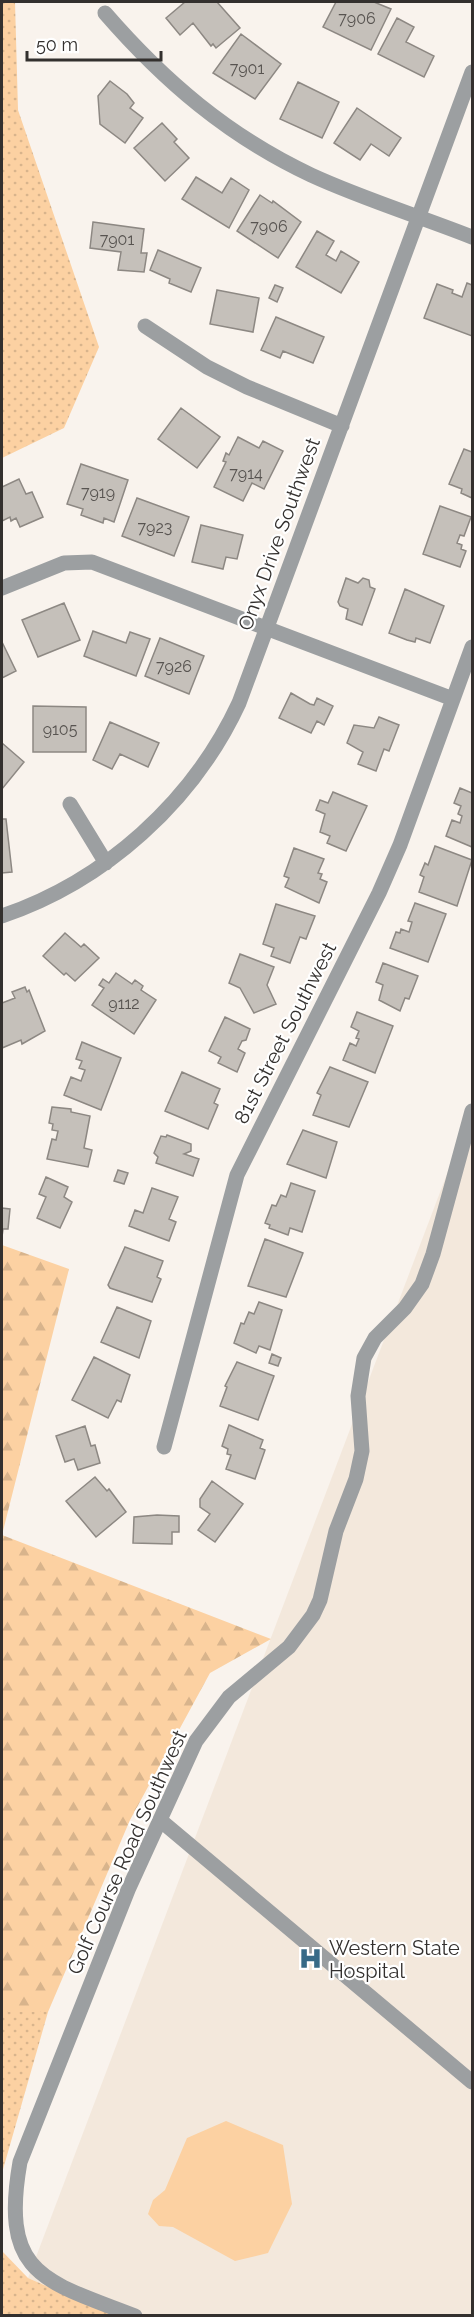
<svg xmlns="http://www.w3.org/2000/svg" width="474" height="2317" viewBox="0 0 474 2317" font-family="Raleway,sans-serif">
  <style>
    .built { fill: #f3e8dc }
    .grass { fill: url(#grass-dots) }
    .forest { fill: url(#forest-firs) }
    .garden { fill: #fcd1a2 }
    .building { fill: #c5c0ba; stroke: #8d8883; stroke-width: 1.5 }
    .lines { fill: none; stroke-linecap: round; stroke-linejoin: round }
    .minor { stroke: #9c9fa1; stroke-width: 15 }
    .labels { text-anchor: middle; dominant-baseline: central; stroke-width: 4.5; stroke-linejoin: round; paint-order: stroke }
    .number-label { font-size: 16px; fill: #585451 }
    .street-label { font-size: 20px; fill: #33302e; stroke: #fff }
    .poi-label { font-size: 20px; fill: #33302e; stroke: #fff; text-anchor: start }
  </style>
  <defs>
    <pattern id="grass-dots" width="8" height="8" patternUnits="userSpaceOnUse" patternTransform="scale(1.5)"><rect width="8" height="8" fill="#fcd1a2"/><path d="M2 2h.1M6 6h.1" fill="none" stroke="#d8b48c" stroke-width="1.8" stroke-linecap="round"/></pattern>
    <pattern id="forest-firs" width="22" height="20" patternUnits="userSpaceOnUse" patternTransform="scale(1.5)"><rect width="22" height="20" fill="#fcd1a2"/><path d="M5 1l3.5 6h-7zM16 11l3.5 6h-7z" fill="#d8b48c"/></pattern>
  </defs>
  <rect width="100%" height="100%" fill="#f9f3ed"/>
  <path class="built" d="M472,1108V2315H113L28,2278Z"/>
  <path class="grass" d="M2,2H15L18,110L99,347L64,428L2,458Z
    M2,2012H48L2,2173Z
    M2,2251L28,2278L113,2315H2Z"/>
  <path class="forest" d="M2,1245L69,1269L2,1535L271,1639L210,1673L130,1820L48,2012H2Z"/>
  <path class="garden" d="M226,2121L283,2145L292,2204L268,2253L235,2261L173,2227L159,2226L148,2214L153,2200L165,2190L187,2138Z"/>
  <path class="building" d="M185,2H217L240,28L216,48L213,44L211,46L193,23L180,35L166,18Z
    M336,2H374L391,9L371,50L323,27Z
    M397,18L414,27L406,42L434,56L424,77L378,54Z
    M241,34L281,64L255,99L213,73Z
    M110,81L127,94L134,103L130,108L143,118L125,143L100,124L98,96Z
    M298,82L339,102L322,138L280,119Z
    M357,108L401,138L389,156L371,144L360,160L334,143Z
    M162,123L177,139L174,142L189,158L165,181L134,148Z
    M196,177L222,193L231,178L249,190L229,228L182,199Z
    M260,195L272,203L273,201L301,222L278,258L237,231Z
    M93,222L144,229L141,253H147L144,272L118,270L121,252L90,248Z
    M317,231L334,241L326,255L336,261L341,251L359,262L341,293L296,267Z
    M158,250L201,268L191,292L169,283L170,279L150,270Z
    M467,283L472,285V336L424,318L437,284L453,290L452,293L462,297Z
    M275,285L283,288L277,302L269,298Z
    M217,290L259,298L253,332L210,324Z
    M276,317L324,337L313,363L283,351L280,358L261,350Z
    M181,408L220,437L197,468L158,439Z
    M238,437L259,448L263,441L283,451L264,489L252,483L243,501L214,487L226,462L223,461L226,453L229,455Z
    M464,449L472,452V498L461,493L462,489L449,484Z
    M81,464L128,480L114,522L104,518L103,523L81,515L83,509L67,504Z
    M19,479L26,494L32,492L43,517L20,527L16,518L11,521L10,517L2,521V487Z
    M137,498L189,517L174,556L122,536Z
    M440,506L471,517L464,536L460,535L457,543L462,545L461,549L466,551L460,567L423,554Z
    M201,525L243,535L237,559L226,557L223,569L192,562Z
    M346,578L358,583L363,578L369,580L370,587L375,589L362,625L346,619L348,609L340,606L338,602Z
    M405,589L444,606L430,643L416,638L415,642L407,640L389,633Z
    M64,603L80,640L38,657L22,620Z
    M93,631L126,643L130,632L150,639L136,676L84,656Z
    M160,638L204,656L189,694L145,676Z
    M2,642L16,671L2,678Z
    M291,693L310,704L314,705L317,698L333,706L324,725L317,721L311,733L279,718Z
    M33,706L86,707V752H33Z
    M379,717L399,725L389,751L384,749L376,771L358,764L363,752L347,743L354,725L374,728Z
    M110,722L159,743L148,767L120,754L112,769L93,760Z
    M2,743L24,762L2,789Z
    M460,788L472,793V847L446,836L452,820L460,823L462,816L458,814L461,806L454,803Z
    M333,792L367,806L346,851L327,843L330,836L320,832L325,814L316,810L320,800L328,803Z
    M2,819H6L12,872L2,873Z
    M435,846L472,860L457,906L419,892L424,877L420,875L425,863L428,865Z
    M294,848L324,859L318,873L322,874L320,879L327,882L319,903L285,887L289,878L284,876Z
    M415,903L446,914L428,962L390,948L396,932L400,933L401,929L409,932L412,922L408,921Z
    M276,904L315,916L306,939L300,937L290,963L271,956L274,948L263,944Z
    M65,933L81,947L84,944L99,958L75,981L66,973L64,975L43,956Z
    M240,954L274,967L267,985L276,1004L254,1013L240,988L229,983Z
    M383,963L418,976L409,999L405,998L400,1011L379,1000L383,985L376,982Z
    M116,973L132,984L135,980L143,986L141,990L156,1000L134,1034L92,1005L104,988L99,985L103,979L109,983Z
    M25,987L27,992L29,990L45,1031L22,1044L21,1040L2,1048V1003L15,998L12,992Z
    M357,1012L393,1026L375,1073L343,1060L350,1043L356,1046L359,1039L356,1038L359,1031L351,1027Z
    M225,1017L250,1029L246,1040L242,1041L238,1049L245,1053L237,1072L218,1063L221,1057L209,1051Z
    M82,1042L121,1058L101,1110L64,1095L71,1077L81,1081L85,1070L79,1068L82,1061L76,1059Z
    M330,1067L368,1082L349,1127L313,1115L321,1095L317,1093Z
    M182,1072L220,1089L214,1103L218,1105L208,1129L165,1111Z
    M52,1107L71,1109V1112L90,1116L84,1148L92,1150L88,1167L47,1159L52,1139L56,1140L58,1131L52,1130L53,1124L49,1123Z
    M303,1130L337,1142L326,1178L287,1164Z
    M167,1135L191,1144V1151L184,1154L199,1159L193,1176L156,1163L158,1157L154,1153L161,1136L166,1137Z
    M118,1170L128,1173L124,1184L114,1181Z
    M46,1177L68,1187L64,1197L72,1202L60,1228L37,1218L46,1197L39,1194Z
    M291,1183L315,1191L302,1232L290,1228L288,1235L269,1228L270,1225L265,1223L272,1205L276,1206L281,1195L286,1197Z
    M152,1188L178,1197L169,1219L176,1222L169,1241L129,1226L135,1210L143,1213Z
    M2,1208L10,1209L8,1229H3L2,1237Z
    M265,1239L303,1253L286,1297L248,1286Z
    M125,1247L163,1261L157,1277L161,1279L152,1302L110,1288L108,1285Z
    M259,1302L282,1310L270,1350L259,1346L256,1353L234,1343L241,1323L244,1324L249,1312L254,1314Z
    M117,1307L151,1321L139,1358L101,1342Z
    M272,1354L281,1358L278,1366L269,1363Z
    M94,1357L130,1375L121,1402L117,1400L108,1418L72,1400Z
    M237,1362L274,1376L258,1420L220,1406L227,1387L225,1386Z
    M229,1425L263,1440L260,1448L265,1450L255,1479L226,1469L231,1455L227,1454L228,1449L222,1446Z
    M85,1426L91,1446L95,1445L100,1463L78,1470L74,1459L65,1462L56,1436Z
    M95,1477L107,1491L109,1489L126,1512L96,1537L66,1501Z
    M212,1481L243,1504L215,1542L198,1530L210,1514L200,1507V1499Z
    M157,1515L179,1516V1532H172V1544L133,1543L134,1517Z"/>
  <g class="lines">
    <path class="minor" d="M105,13C164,81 228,136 311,175C363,199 419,216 472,237
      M145,326L207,367L247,387L342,426
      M2,588L64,563L92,562L453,699
      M70,804L106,863
      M2,916C105,881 193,802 239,703L472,72
      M164,1447L237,1175L379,893L400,845L472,647
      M160,1820L472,2082
      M135,2316C45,2281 0,2276 20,2162L128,1890L196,1741L229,1697L289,1647L313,1615L320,1600L336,1531L356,1479L362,1451L358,1396L364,1358L375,1338L405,1308L422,1284L433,1254L472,1111"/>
  </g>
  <defs>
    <symbol id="hospital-bare" viewBox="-9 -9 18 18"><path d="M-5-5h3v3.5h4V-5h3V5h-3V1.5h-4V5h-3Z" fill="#376a87" stroke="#fff" stroke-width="2.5" paint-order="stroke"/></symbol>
  </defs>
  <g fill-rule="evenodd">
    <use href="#hospital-bare" x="294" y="1942" width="33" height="33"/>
  </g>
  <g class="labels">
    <g class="number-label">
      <text x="357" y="18">7906</text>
      <text x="247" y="68">7901</text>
      <text x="269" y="226">7906</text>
      <text x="117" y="239">7901</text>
      <text x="246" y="473">7914</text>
      <text x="98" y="492">7919</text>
      <text x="155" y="527">7923</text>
      <text x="174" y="666">7926</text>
      <text x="60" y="729">9105</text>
      <text x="124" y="1003">9112</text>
    </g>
    <g class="street-label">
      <text transform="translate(279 534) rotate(-70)">Onyx Drive Southwest</text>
      <text transform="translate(285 1033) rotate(-63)">81st Street Southwest</text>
      <text transform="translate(127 1852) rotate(-66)">Golf Course Road Southwest</text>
    </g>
    <g class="poi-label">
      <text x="329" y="1948">Western State<tspan x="329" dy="23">Hospital</tspan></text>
    </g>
  </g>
  <rect width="474" height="2317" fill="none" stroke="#33302e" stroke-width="6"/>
  <path d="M27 51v9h134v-9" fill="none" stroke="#33302e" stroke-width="3"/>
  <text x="36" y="51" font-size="18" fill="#33302e" stroke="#ffffff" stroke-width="4.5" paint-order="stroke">50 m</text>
</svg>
